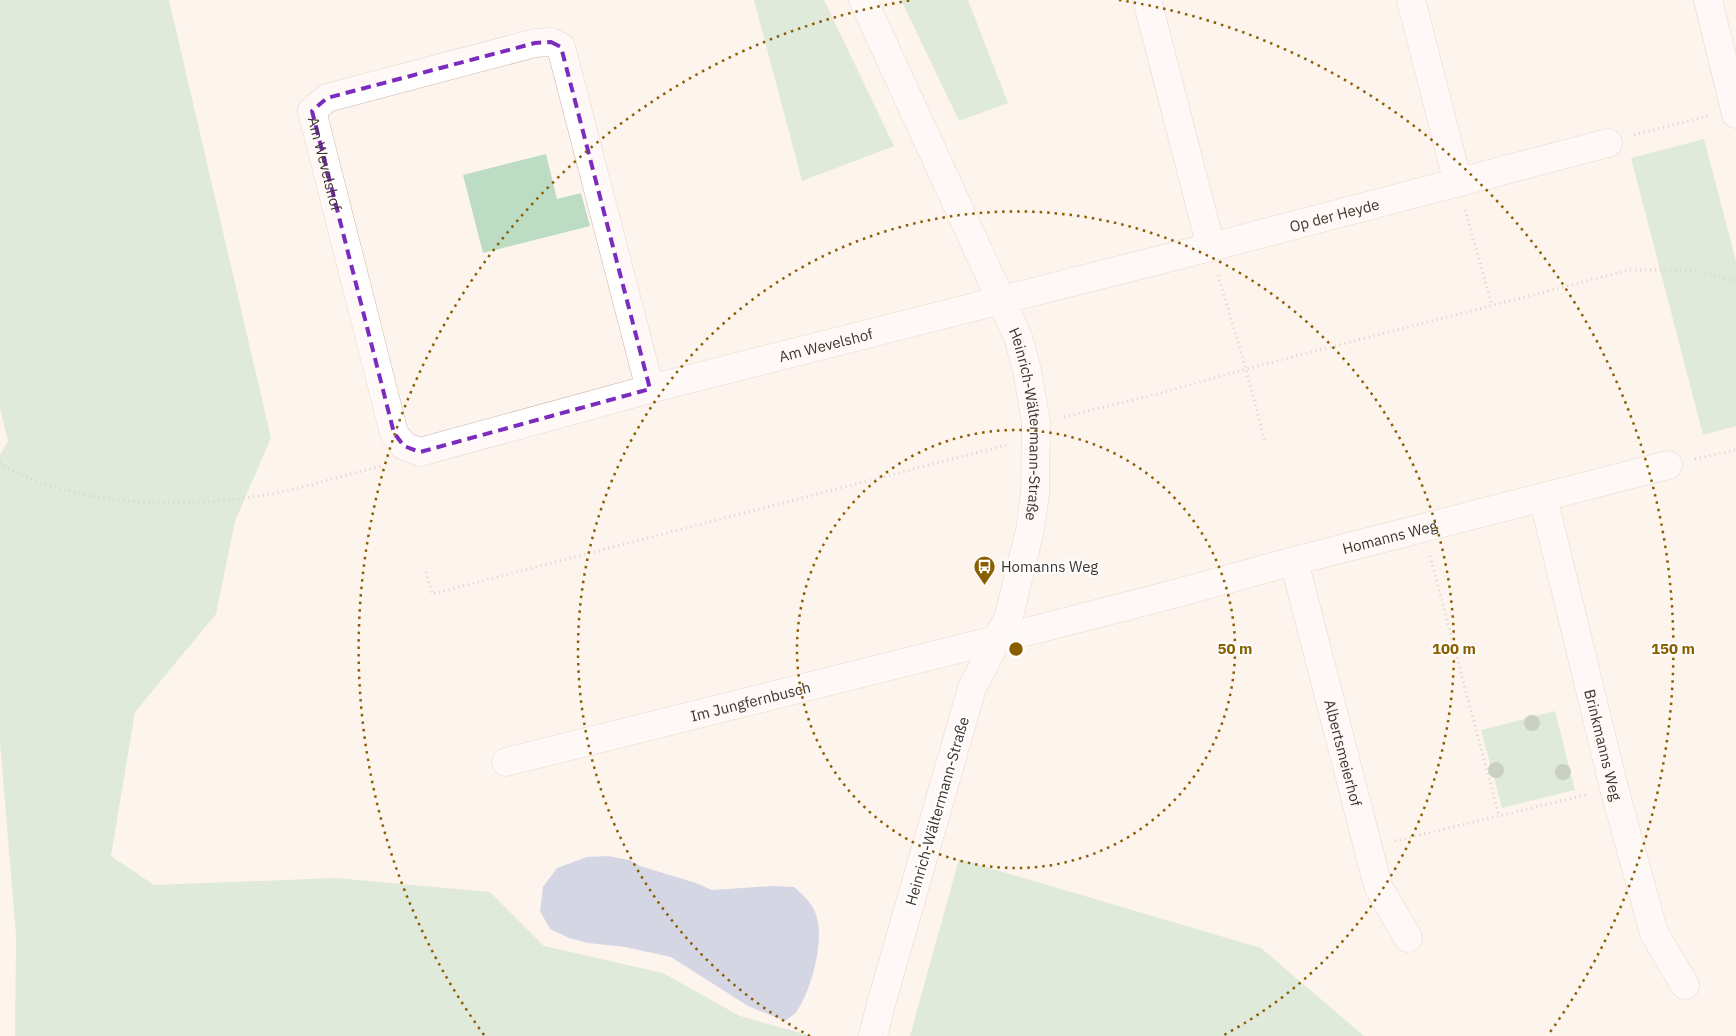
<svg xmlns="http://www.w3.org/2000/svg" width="1736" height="1036" viewBox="0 0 1736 1036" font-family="'IBM Plex Sans',sans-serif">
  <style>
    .green { fill: #bcddc4 }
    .water { fill: #a3b3d4 }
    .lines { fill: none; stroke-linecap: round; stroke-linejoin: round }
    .minor-casing { stroke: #ccb5a6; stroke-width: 29 }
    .path { stroke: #b5aba5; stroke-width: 3; stroke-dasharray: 1 4; stroke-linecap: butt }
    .minor { stroke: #fff; stroke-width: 28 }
    .tree { fill: #8da58f }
    .marked { fill: none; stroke: #7b2cbf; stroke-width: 4; stroke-dasharray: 10 6; stroke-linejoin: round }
    .ring { fill: none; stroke: #895f00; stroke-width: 2.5; stroke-dasharray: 2.5 5 }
    .labels { text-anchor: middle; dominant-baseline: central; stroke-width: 4; stroke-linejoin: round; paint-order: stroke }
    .street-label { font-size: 15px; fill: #3e342e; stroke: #fff }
    .poi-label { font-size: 15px; fill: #3e342e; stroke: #fff; text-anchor: start }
    .centre { fill: #895f00; stroke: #fff; stroke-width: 2.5 }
    .ring-label { font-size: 15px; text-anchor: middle; font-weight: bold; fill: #895f00; stroke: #fff; stroke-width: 4; stroke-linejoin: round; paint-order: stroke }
  </style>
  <rect width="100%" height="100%" fill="#fef4ee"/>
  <path class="green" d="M0,0H169L271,438L235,521L216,614L135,712L111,856L154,885L336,878L490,892L544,946L663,973L740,1016L811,1036H15L16,936L0,742V455L8,441L0,408Z
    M754,0H824L894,146L802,181Z
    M901,0H968L1008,103L959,121Z
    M1704,139L1736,261V426L1703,435L1631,158Z
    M546,154L557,199L581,193L590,226L483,253L463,175Z
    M1555,711L1575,790L1502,808L1481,730Z
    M959,859L1261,948L1364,1036H910Z"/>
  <path class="water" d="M608,856L629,860L640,866L696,883L712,890L773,886L794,887C804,896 814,904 817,918C824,942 811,991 797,1011C794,1015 789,1018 785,1021L748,1006L671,957L625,947L588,943L569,938L550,929L540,911L543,887L557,868L587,857Z"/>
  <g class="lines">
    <defs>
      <g id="minor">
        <path id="s1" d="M863,0L1018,337L1027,370L1036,422L1035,494L1030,530L1009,616L972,688L881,1004L873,1036"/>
        <path d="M1147,0L1211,247"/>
        <path d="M1411,0L1458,183"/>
        <path d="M1708,0L1736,114"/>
        <path id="s2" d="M650,389L561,47L551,42L535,43L327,98L312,111L394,433L404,446L420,452L650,389L1211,247L1608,143"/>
        <path id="s3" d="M1543,497L1614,788L1654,933L1685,985"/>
        <path id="s4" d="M1294,561L1378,886L1408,938"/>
        <path id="s5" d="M506,762L995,640L1174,594L1294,561L1668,465"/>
      </g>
    </defs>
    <use href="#minor" class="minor-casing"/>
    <path class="path" d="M1634,135L1708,116
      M1465,210L1492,305
      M1218,275L1246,369L1265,442
      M1064,417L1157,394L1246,369L1629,270H1691L1736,281
      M1695,459L1736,450
      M0,463C74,508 183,509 266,495C306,488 344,474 384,466
      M1430,556L1499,816
      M426,572L432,594L1006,445
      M1395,841L1586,795"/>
    <use href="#minor" class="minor"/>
  </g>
  <g class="tree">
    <circle cx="1532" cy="723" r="8"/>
    <circle cx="1496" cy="770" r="8"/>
    <circle cx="1563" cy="772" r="8"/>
  </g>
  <path d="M0 0H1736V1036H0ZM551,42L561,47L650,389L420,452L404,446L394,433L312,111L327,98L535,43Z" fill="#fef4ee" fill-opacity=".55" fill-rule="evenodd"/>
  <path class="marked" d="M551,42L561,47L650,389L420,452L404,446L394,433L312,111L327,98L535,43Z"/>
  <g class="ring">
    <circle cx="1016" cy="649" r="219"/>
    <path d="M810 1036A438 438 0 1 1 1222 1036"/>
    <path d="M484 1035A657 657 0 0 1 913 0M1119 0A657 657 0 0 1 1548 1035"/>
  </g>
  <defs>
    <symbol id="bus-pin" viewBox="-11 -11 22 30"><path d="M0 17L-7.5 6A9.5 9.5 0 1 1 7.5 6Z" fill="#895f00" stroke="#fff"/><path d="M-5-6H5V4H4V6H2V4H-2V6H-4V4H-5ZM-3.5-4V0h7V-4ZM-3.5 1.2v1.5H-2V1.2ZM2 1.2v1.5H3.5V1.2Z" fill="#fff"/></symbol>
  </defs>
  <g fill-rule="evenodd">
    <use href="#bus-pin" x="972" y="554" width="25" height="34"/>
  </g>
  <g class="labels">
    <g class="street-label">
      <text stroke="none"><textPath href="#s2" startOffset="670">Am Wevelshof</textPath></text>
      <text stroke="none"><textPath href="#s2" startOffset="1926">Op der Heyde</textPath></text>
      <text stroke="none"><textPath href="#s2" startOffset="1401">Am Wevelshof</textPath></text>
      <text stroke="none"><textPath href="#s1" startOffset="459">Heinrich-Wältermann-Straße</textPath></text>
      <text stroke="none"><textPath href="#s5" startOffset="912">Homanns Weg</textPath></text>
      <text stroke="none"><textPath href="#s5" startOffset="252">Im Jungfernbusch</textPath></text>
      <text stroke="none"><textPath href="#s3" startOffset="255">Brinkmanns Weg</textPath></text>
      <text stroke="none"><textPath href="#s4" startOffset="198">Albertsmeierhof</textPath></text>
      <text transform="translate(937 811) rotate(-74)">Heinrich-Wältermann-Straße</text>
    </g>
    <g class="poi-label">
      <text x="1001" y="566">Homanns Weg</text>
    </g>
  </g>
  <circle cx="1016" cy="649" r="8" class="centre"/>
  <g class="ring-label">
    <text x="1235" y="654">50 m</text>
    <text x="1454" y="654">100 m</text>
    <text x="1673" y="654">150 m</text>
  </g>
</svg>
